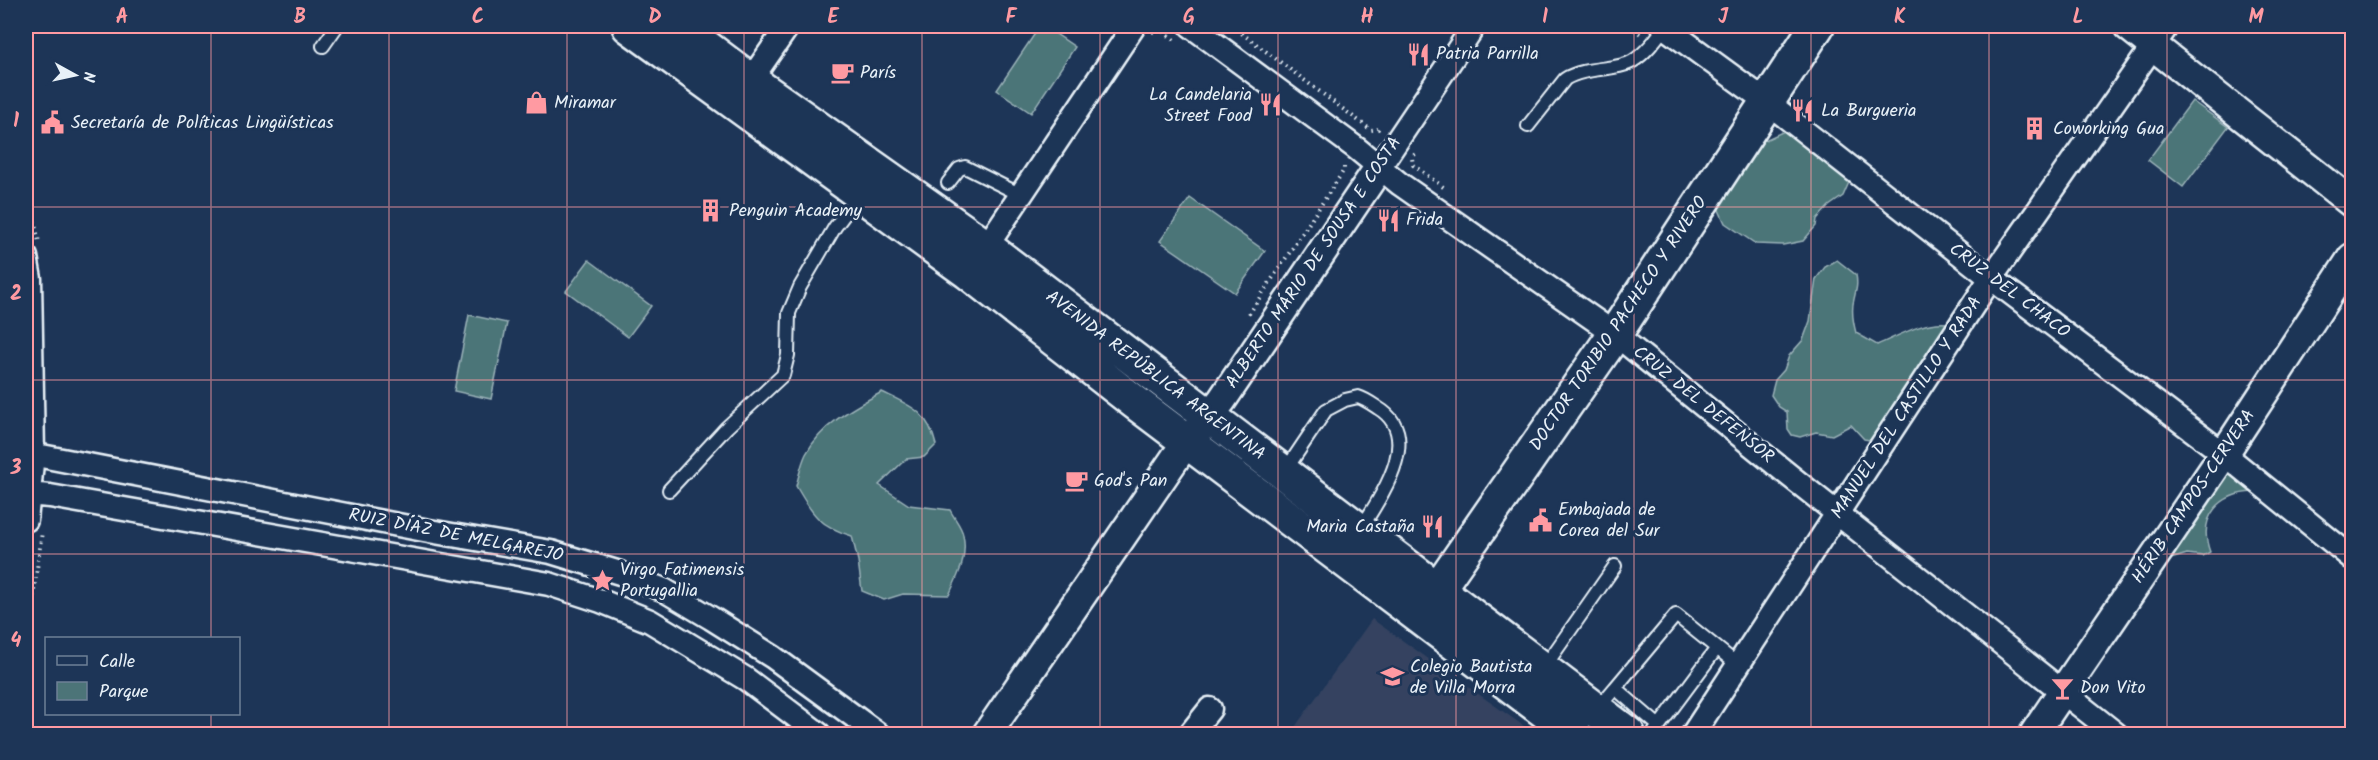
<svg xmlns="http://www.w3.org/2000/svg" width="2378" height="760" viewBox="0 0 2378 760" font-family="Kalam,sans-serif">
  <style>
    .built { fill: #344360 }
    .green { fill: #4c7478; stroke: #9ab2b8; stroke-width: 1.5 }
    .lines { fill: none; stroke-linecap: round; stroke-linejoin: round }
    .service-casing { stroke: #e8f1f8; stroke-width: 16 }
    .minor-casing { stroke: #e8f1f8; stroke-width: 27 }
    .tertiary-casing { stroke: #e8f1f8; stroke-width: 33 }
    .secondary-casing { stroke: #e8f1f8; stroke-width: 38 }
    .trunk-casing { stroke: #e8f1f8; stroke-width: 38 }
    .path { stroke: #e8f1f8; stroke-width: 4; stroke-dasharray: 1.5 4.5; stroke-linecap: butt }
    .service { stroke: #1d3557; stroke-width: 12 }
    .minor { stroke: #1d3557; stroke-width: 22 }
    .tertiary { stroke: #1d3557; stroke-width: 28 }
    .secondary { stroke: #1d3557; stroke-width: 33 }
    .trunk { stroke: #1d3557; stroke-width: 33 }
    .grid { fill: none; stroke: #ff9aa2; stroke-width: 1.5; stroke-opacity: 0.55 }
    .labels { text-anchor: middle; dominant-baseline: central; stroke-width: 6; stroke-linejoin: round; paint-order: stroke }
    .poi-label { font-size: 18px; fill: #e8f1f8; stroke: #1d3557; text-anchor: start }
    .street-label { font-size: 18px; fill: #e8f1f8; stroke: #1d3557 }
    .neatline { fill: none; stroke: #ff9aa2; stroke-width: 2 }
    .grid-label { font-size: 20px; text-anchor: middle; font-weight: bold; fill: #ff9aa2 }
  </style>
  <rect width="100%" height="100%" fill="#1d3557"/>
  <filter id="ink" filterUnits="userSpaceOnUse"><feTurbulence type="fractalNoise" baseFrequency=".0167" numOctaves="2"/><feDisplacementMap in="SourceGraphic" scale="12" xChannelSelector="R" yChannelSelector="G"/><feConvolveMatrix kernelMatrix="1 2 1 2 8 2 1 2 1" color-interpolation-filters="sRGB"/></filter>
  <g filter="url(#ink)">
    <path class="built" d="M1372,619L1535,734H1290Z"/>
    <path class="green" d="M1040,26H1044L1075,47L1031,113L997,90Z
      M2192,101L2228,127L2183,187L2148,160Z
      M1791,128L1850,180L1843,196L1829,206L1817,219L1816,226L1803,241L1783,245L1756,244L1725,223L1719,210V188L1742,159L1763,141Z
      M1190,198L1265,251L1235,293L1160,241Z
      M589,260L651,306L628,337L566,291Z
      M1837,260L1856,275C1858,285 1856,290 1854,299C1851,310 1853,322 1856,333L1877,345C1899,336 1922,321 1947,323L1952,339L1876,441L1864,439L1851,425L1832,435L1816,432L1800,437L1792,435L1788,429L1787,412L1779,407L1771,395L1775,380L1784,370L1789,356L1803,340L1810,321L1816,279L1825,267Z
      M469,315L507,323L491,399L454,391Z
      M882,392C911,406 928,411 936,445L924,457L906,459L879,485L909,505L950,510C954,518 962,527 963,535C968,557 958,576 949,595L903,594L884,600L862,591L858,561L852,536C819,526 812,514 796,486C799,476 801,464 806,454C822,424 853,408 882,392Z
      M2219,457L2254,492C2220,493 2197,517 2210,552L2203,556L2187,554L2171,559L2163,557C2161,550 2158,541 2158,534C2160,507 2201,476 2219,457Z"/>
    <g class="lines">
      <defs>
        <path id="service" d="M323,46L337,26
          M1528,126L1565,79C1586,66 1617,71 1633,61C1646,53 1656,39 1665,27
          M948,183L959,169L965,167L1021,195
          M2338,280L2352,291
          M1285,471L1326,410L1345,400L1358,397C1365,399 1372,404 1378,408C1425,436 1379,499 1360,530
          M669,490L727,427L783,375L788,355L789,313L800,287L835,227L853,203L856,192
          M1543,669L1615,566
          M1615,688L1676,615L1738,665
          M1598,708L1615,688L1659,726L1653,734
          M1659,726L1717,648"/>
        <path id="minor" d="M1191,26L1356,148L1400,184L1615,334L1790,476L2116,734
          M1663,26L1767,102L1991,278L2224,454L2352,558
          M743,91L788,26
          M1380,166L1474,26
          M26,257L30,279L33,454L26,520
          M978,259L1134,26
          M26,453L429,531L551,552L620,573L664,590L711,618L773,657L878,734
          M26,494L50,496L549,584L601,601L650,621L746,679L819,734
          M1190,734L1210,709
          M1693,734L1991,278L2167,26"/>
        <path id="tertiary" d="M2128,26L2352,203
          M987,734L1176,457L1222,400L1380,166
          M2034,734L2224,454L2352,258"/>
        <path id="secondary" d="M1427,615L1426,606L1615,334L1817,26"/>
        <path id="trunk" d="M629,26L968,272L1136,403L1575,734
          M678,26L751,81L986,247L1628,734"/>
      </defs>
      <use href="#service" class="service-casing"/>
      <use href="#minor" class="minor-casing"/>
      <use href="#tertiary" class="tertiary-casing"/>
      <use href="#secondary" class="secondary-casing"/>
      <use href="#trunk" class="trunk-casing"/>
      <path class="path" d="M1232,26L1371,130L1378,129L1381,125
        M1629,26L1642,35
        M1152,32L1161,30L1176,41
        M1494,35L1500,26
        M1415,154L1412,158L1413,165L1446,189
        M26,186L39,242
        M1249,314L1344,170V164
        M26,650L42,532
        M958,734L964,725"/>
      <use href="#service" class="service"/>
      <use href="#minor" class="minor"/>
      <use href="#tertiary" class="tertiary"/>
      <use href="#secondary" class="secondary"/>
      <use href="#trunk" class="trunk"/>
    </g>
  </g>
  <path class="grid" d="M211,26V638M389,26V734M567,26V734M744,26V734M922,26V734M1100,26V734M1278,26V734M1456,26V734M1634,26V734M1811,26V734M1989,26V734M2167,26V734M26,207H2352M26,380H2352M26,554H2352M211,714V734"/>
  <defs>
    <symbol id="restaurant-bare" viewBox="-9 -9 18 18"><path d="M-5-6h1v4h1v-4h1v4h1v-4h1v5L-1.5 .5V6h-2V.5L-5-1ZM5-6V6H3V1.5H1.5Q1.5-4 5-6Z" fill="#ff9aa2" stroke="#1d3557" stroke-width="2.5" paint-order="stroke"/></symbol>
    <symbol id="cafe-bare" viewBox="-9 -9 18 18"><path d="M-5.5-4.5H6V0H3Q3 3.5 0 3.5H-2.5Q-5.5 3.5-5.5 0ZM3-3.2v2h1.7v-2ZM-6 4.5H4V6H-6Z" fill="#ff9aa2" stroke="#1d3557" stroke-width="2.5" paint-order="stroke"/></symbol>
    <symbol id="shop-bare" viewBox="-9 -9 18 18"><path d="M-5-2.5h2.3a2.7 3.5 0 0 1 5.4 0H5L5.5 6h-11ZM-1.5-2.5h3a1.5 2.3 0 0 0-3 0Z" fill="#ff9aa2" stroke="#1d3557" stroke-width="2.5" paint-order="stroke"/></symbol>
    <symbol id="civic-bare" viewBox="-9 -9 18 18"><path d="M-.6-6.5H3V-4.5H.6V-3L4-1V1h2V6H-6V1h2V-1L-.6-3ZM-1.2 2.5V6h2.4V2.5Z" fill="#ff9aa2" stroke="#1d3557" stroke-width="2.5" paint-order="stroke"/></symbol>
    <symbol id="building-bare" viewBox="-9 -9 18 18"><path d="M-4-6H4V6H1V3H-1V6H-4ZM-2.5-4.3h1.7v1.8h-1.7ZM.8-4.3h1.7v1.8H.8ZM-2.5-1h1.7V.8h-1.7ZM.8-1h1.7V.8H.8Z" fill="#ff9aa2" stroke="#1d3557" stroke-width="2.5" paint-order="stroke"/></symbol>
    <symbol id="sight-bare" viewBox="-9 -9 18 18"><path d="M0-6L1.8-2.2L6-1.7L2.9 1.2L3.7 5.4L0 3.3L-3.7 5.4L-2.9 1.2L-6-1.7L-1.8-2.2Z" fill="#ff9aa2" stroke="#1d3557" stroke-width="2.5" paint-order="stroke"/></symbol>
    <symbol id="school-bare" viewBox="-9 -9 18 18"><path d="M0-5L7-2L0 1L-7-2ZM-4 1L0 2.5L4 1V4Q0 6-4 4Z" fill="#ff9aa2" stroke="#1d3557" stroke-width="2.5" paint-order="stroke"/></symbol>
    <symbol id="bar-bare" viewBox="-9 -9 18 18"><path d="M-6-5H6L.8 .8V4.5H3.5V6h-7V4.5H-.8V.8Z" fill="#ff9aa2" stroke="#1d3557" stroke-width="2.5" paint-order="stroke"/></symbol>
  </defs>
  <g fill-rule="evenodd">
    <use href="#restaurant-bare" x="1402" y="38" width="33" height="33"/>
    <use href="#cafe-bare" x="826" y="56" width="33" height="33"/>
    <use href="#shop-bare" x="520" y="86" width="33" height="33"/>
    <use href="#restaurant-bare" x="1254" y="88" width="33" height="33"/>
    <use href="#restaurant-bare" x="1786" y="94" width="33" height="33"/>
    <use href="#civic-bare" x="36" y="106" width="33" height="33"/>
    <use href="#building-bare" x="2018" y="112" width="33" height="33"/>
    <use href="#building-bare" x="694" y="194" width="33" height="33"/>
    <use href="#restaurant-bare" x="1372" y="204" width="33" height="33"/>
    <use href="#cafe-bare" x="1060" y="464" width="33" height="33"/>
    <use href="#civic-bare" x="1524" y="504" width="33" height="33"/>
    <use href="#restaurant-bare" x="1416" y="510" width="33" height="33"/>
    <use href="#sight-bare" x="586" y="564" width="33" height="33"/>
    <use href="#school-bare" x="1376" y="660" width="33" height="33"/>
    <use href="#bar-bare" x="2046" y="672" width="33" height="33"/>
  </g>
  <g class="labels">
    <g class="poi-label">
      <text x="1436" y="54">Patria Parrilla</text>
      <text x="860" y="73">París</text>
      <text x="1252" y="95" text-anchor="end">La Candelaria<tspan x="1252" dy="21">Street Food</tspan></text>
      <text x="554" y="103">Miramar</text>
      <text x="1821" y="111">La Burgueria</text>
      <text x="71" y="123">Secretaría de Políticas Lingüísticas</text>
      <text x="2053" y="129">Coworking Gua</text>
      <text x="729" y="211">Penguin Academy</text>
      <text x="1406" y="220">Frida</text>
      <text x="1094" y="481">God's Pan</text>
      <text x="1558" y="510">Embajada de<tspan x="1558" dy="21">Corea del Sur</tspan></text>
      <text x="1415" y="527" text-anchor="end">Maria Castaña</text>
      <text x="620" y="570">Virgo Fatimensis<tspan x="620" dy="21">Portugallia</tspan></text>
      <text x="1410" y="667">Colegio Bautista<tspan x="1410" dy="21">de Villa Morra</tspan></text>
      <text x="2080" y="688">Don Vito</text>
    </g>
    <g class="street-label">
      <text transform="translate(1314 263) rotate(-56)">ALBERTO MÁRIO DE SOUSA E COSTA</text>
      <text transform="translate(2009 291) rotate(37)">CRUZ DEL CHACO</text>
      <text transform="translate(1619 324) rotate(-56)">DOCTOR TORIBIO PACHECO Y RIVERO</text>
      <text transform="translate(1155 376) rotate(37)">AVENIDA REPÚBLICA ARGENTINA</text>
      <text transform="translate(1703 405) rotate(39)">CRUZ DEL DEFENSOR</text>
      <text transform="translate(1907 408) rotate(-57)">MANUEL DEL CASTILLO Y RADA</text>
      <text transform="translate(2194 497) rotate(-56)">HÉRIB CAMPOS-CERVERA</text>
      <text transform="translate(456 536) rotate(11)">RUIZ DÍAZ DE MELGAREJO</text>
    </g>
  </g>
  <rect width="2378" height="760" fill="none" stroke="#1d3557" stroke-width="66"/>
  <rect x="45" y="637" width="195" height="78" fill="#1d3557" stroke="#6e8097" stroke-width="1.5"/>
  <rect x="57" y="656" width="30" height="9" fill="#1d3557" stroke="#6e8097" stroke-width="1.5"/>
  <text x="99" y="667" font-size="18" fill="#e8f1f8">Calle</text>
  <rect x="57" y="682" width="30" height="18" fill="#4c7478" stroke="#6e8097" stroke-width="1.5"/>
  <text x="99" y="697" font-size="18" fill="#e8f1f8">Parque</text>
  <g transform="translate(75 75) rotate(98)" stroke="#1d3557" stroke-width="4.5" paint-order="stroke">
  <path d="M0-4.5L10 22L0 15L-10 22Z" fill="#e8f1f8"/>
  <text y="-9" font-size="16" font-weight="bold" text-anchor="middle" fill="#e8f1f8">N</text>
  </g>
  <rect x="33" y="33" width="2312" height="694" class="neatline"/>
  <g class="grid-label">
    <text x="122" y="23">A</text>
    <text x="300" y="23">B</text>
    <text x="478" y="23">C</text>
    <text x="655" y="23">D</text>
    <text x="833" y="23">E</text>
    <text x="1011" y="23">F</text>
    <text x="1189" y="23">G</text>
    <text x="1367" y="23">H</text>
    <text x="1545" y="23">I</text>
    <text x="1723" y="23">J</text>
    <text x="1900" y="23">K</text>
    <text x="2078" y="23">L</text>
    <text x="2256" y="23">M</text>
    <text x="16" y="127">1</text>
    <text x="16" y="300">2</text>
    <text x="16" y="474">3</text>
    <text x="16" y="647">4</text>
  </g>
</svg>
